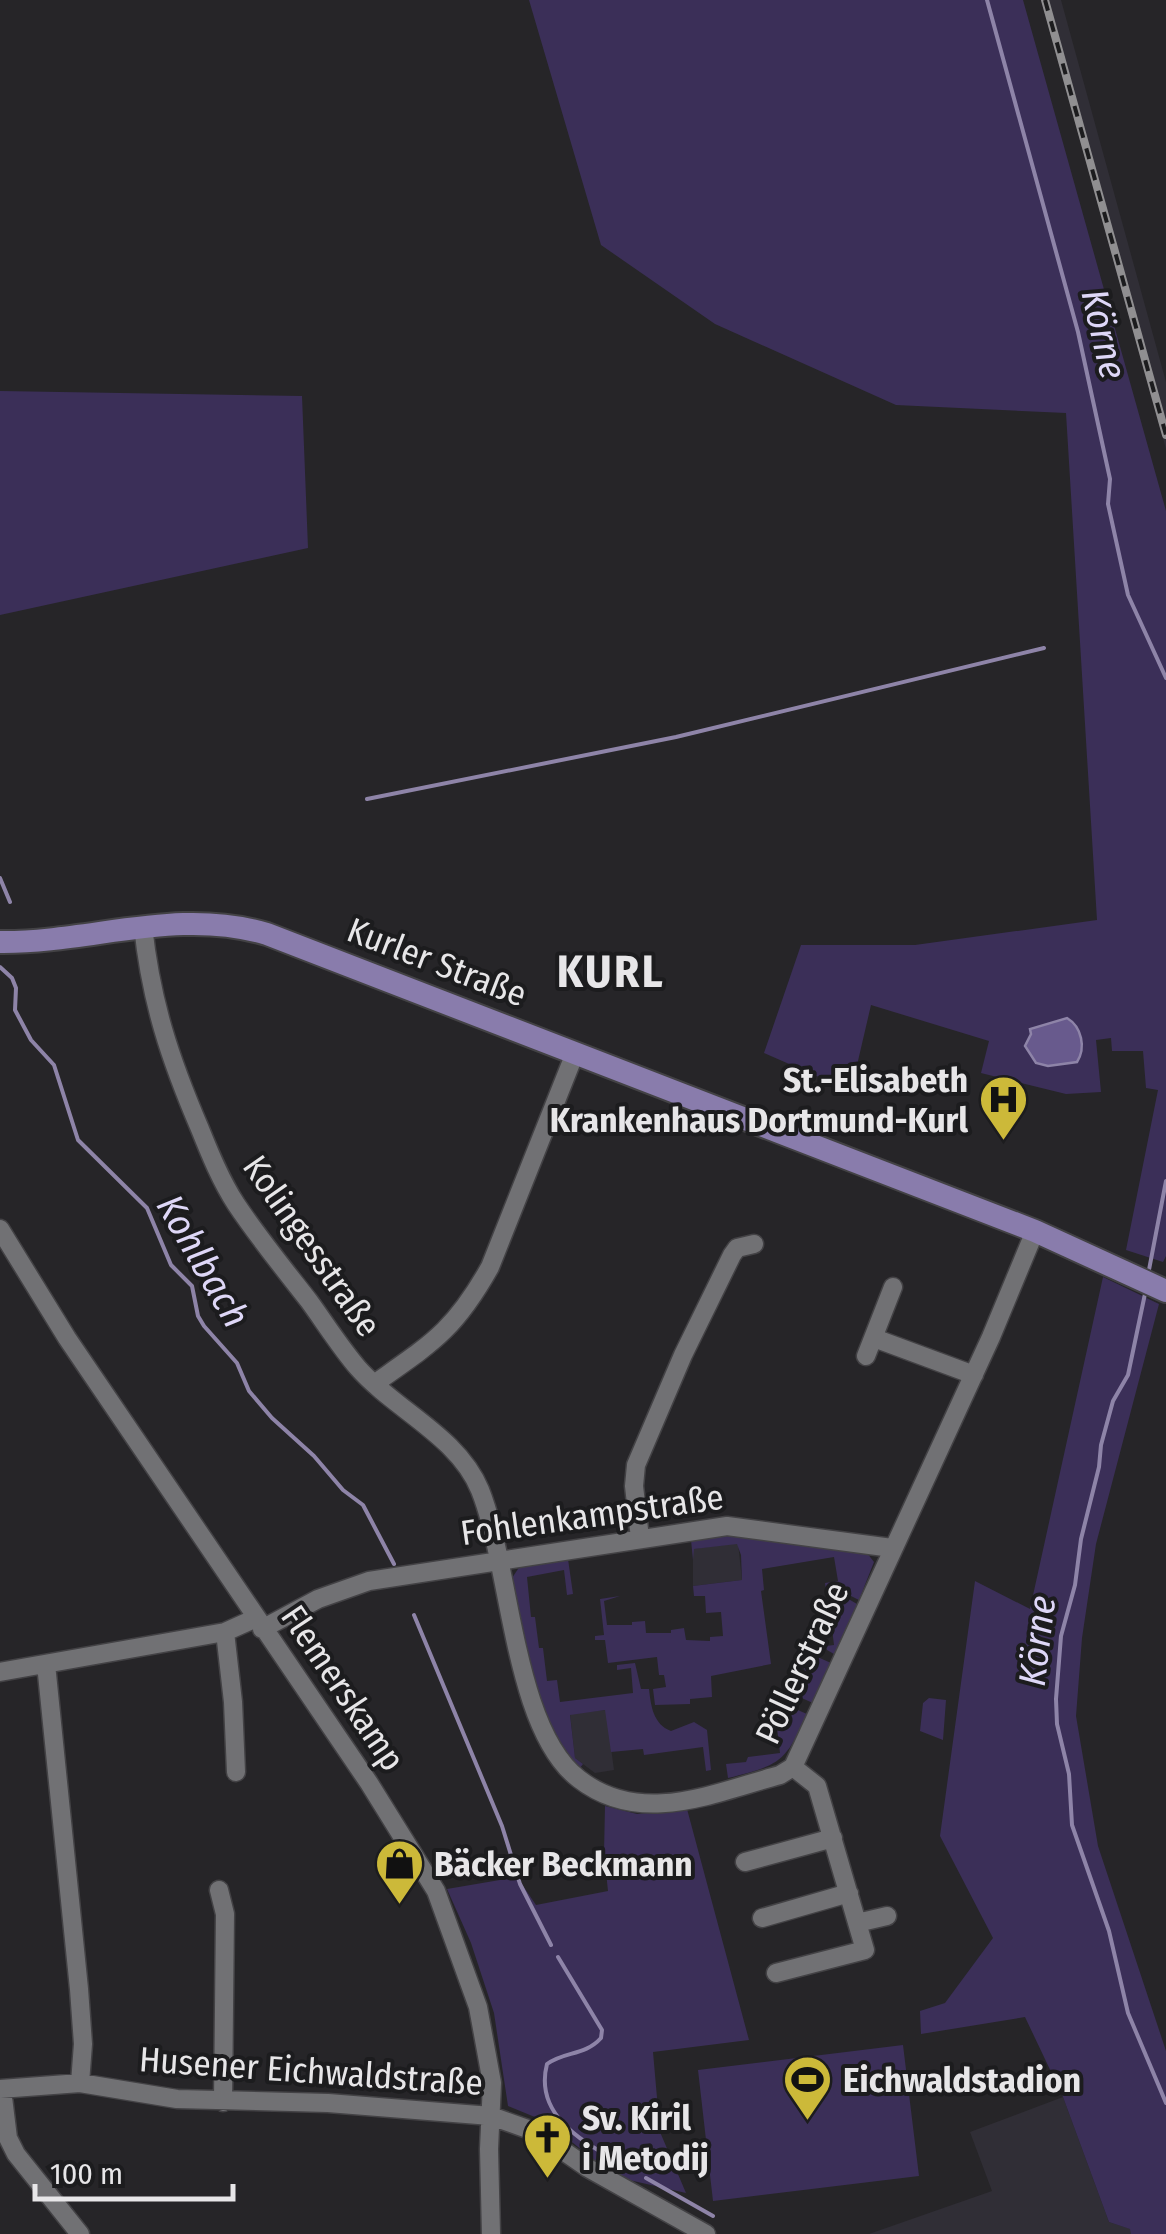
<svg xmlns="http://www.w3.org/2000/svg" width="1166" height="2234" viewBox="0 0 1166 2234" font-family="'Fira Sans Condensed',sans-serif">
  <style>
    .built { fill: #302e36 }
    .green { fill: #3b2f58 }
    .water { fill: #685a8d; stroke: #8e84a8; stroke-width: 2.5 }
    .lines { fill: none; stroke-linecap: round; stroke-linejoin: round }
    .stream { stroke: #8e84a8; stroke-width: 4 }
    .minor-casing { stroke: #434245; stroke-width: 21 }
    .major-casing { stroke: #434245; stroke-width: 26 }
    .minor { stroke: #717174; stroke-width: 18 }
    .major { stroke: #897cac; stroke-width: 22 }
    .rail-casing { stroke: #908f91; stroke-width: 8 }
    .rail { stroke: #1c1c1e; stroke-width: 4; stroke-dasharray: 11; stroke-linecap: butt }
    .labels { text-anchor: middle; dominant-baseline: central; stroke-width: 8; stroke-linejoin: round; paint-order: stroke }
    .street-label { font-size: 35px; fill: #e7e6e8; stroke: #1c1c1e }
    .poi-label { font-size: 35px; font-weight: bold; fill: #e7e6e8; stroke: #1c1c1e; text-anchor: start }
    .water-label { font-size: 38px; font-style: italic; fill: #ded7f7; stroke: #1c1c1e }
    .district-label { font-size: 45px; font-weight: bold; letter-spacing: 2.5px; fill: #e7e6e8; stroke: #1c1c1e }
  </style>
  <rect width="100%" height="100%" fill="#262528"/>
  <path class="built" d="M1041,0H1061L1166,382V449Z
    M738,1543L742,1580L693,1586V1549Z
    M606,1710L614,1770L595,1773L575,1758L570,1714Z
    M1063,2097L1109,2222L1131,2229V2234H869L992,2191L970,2132Z"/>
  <path class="green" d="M529,0H1023L1166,511V1256L1163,1262L1126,1250L1158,1090L1146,1088L1143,1051H1112L1111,1038L1096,1040L1101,1092L1066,1094L981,1073L989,1041L871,1005L851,1091L764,1053L801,945H915L1097,920L1066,413L896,405L715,324L601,245Z
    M0,391L302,396L308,548L0,615Z
    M1103,1277L1159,1304L1096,1544L1082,1638L1076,1716L1098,1846L1166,2051V2234H1131L1130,2229L1109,2222L1063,2097L1025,2017L921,2034L920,2011L945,2003L993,1938L940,1836L975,1581L1030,1609Z
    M718,1532L867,1553L874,1562L859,1600L847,1594L826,1591L825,1583L838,1581L834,1557L762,1569L764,1590L761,1591L771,1664L711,1676L712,1697L690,1699V1704L655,1705L653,1689L666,1687L664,1675H659L657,1657L608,1663L605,1640H595V1636L604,1635L600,1599L620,1596L604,1601L607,1625H632V1622L645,1621L646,1633H671V1630L684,1628L686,1640L710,1641V1637L723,1636L721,1612L706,1613L705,1596H694L693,1586L742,1580L741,1555L737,1544L694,1549L693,1560L691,1540Z
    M568,1559L573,1594L567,1595L564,1570L527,1577L531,1617H535L539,1648H543L547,1681L557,1680L560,1702L633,1693L631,1668L617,1670V1665L635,1663L641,1689H649C651,1706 653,1724 671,1731L694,1722L707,1730L711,1770L706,1771L703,1747L644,1755L643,1749L611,1752L605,1710L570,1715L575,1758L583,1764L580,1768C534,1719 528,1641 512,1578L520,1566Z
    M828,1596L845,1597L857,1604L834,1654L827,1650L826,1646L834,1645Z
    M813,1655L831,1663L813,1703L797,1696L806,1681L803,1656Z
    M929,1698L946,1700L943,1740L920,1731L923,1703Z
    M793,1708L807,1714C785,1763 780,1765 728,1778L726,1764L746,1762L748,1757L780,1753L775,1710Z
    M605,1806L637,1814L687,1809L749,2040L653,2052L660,2132L686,2193L629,2180L593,2159L547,2122L508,2106L494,2013L471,1943L447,1889L517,1877L536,1905L608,1891L604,1853Z
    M903,2045L919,2176L713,2201L698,2070Z"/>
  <path class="water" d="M1067,1018C1082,1027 1086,1048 1077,1062L1048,1066L1036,1063L1025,1046L1031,1034L1030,1029Z"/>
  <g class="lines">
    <path class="stream" d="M987,0L1078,332L1110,479L1108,504L1128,595L1166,678
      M367,799L676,737L1044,648
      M0,878L10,902
      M0,967L12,978L16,988L15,1010L31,1040L54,1065L78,1140L147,1208L171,1265L192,1286L198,1316L204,1326L237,1363L249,1391L272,1418L314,1456L343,1490L363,1505L394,1564
      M1148,1275L1166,1181
      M1146,1289L1128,1375L1113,1401L1101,1445L1099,1467L1081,1539L1075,1585L1061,1636L1056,1699L1057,1724L1069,1774L1072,1825L1109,1931L1128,2013L1166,2103
      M414,1615L502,1826L520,1884L551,1945
      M558,1957L602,2030L601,2038C585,2056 564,2051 547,2064C533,2118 588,2144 626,2167
      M646,2178L713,2216"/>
    <defs>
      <path id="minor" d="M143,926C151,1002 170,1059 200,1129C210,1154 221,1181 236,1204C258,1237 284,1269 309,1301C325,1323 340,1347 358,1368C395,1410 458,1436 480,1490C511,1567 513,1729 579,1779C641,1827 713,1793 780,1775L793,1767L991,1337L1035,1231
        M0,1229L67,1338L369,1783L436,1891L478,2007L492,2083L489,2149L491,2234
        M874,1338L974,1375
        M866,1356L893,1287
        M374,1384C432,1343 454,1331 490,1267L575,1053
        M640,1538L634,1486L636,1465L683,1355L732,1255L737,1248L754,1244
        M262,1629L318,1599L369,1581L727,1526L892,1548
        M225,1632L233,1702L236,1772
        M46,1664L79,1989L83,2044L80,2083
        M0,1672L225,1632L256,1618
        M745,1862L833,1838
        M219,1890L225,1914L223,2102
        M762,1918L849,1893
        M857,1923L887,1916
        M776,1973L865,1950L817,1786L793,1767
        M0,2089L80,2083L177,2099L328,2103L491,2116L536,2132L588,2168L706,2234
        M2,2089L8,2138L16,2154L80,2234"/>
      <path id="major" d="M0,942C91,943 177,907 267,934L1035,1231L1166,1291"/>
    </defs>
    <use href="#minor" class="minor-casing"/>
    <use href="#major" class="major-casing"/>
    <use href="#minor" class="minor"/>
    <use href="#major" class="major"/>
    <defs>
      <path id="rail" d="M1045,0L1166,435"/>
    </defs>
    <use href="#rail" class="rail-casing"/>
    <use href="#rail" class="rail"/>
  </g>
  <defs>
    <symbol id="hospital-pin" viewBox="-11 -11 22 30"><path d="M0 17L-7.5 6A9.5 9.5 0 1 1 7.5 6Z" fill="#ccb939" stroke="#1c1c1e"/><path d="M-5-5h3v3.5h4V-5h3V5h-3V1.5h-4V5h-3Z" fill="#111"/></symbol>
    <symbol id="shop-pin" viewBox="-11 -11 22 30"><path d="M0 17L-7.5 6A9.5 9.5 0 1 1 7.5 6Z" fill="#ccb939" stroke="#1c1c1e"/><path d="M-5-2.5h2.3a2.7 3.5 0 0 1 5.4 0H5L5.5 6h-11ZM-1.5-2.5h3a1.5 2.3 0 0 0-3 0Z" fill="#111"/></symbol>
    <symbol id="stadium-pin" viewBox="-11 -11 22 30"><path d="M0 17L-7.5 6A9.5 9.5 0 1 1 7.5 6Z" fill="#ccb939" stroke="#1c1c1e"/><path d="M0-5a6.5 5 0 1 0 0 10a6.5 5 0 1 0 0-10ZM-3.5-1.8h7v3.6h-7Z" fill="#111"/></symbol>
    <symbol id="church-pin" viewBox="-11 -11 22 30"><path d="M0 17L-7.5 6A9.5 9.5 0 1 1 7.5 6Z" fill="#ccb939" stroke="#1c1c1e"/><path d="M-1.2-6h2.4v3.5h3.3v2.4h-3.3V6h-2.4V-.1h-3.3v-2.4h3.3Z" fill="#111"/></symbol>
  </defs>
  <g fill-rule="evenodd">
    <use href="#hospital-pin" x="976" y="1072" width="55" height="75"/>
    <use href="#shop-pin" x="372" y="1836" width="55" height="75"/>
    <use href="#stadium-pin" x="780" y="2052" width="55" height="75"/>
    <use href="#church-pin" x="520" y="2110" width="55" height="75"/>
  </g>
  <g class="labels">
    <g class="street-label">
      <text transform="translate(437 962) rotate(21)">Kurler Straße</text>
      <text transform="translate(312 1246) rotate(55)">Kolingesstraße</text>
      <text transform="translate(592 1515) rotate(-8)">Fohlenkampstraße</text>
      <text transform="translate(802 1663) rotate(-65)">Pöllerstraße</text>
      <text transform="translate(343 1688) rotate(56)">Flemerskamp</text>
      <text transform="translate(311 2071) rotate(4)">Husener Eichwaldstraße</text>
    </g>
    <g class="poi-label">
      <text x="968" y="1080" text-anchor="end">St.-Elisabeth<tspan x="968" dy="40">Krankenhaus Dortmund-Kurl</tspan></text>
      <text x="434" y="1864">Bäcker Beckmann</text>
      <text x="843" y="2080">Eichwaldstadion</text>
      <text x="582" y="2118">Sv. Kiril<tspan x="582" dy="40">i Metodij</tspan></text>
    </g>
    <g class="water-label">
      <text transform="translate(1104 334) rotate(77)">Körne</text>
      <text transform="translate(203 1261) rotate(60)">Kohlbach</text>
      <text transform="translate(1037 1641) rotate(-83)">Körne</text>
    </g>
    <g class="district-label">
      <text x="611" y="972">KURL</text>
    </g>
  </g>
  <path d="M35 2184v15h198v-15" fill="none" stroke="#e7e6e8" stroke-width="5"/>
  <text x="50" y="2184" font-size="30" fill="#e7e6e8" stroke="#1c1c1e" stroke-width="8" paint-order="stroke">100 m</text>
</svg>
